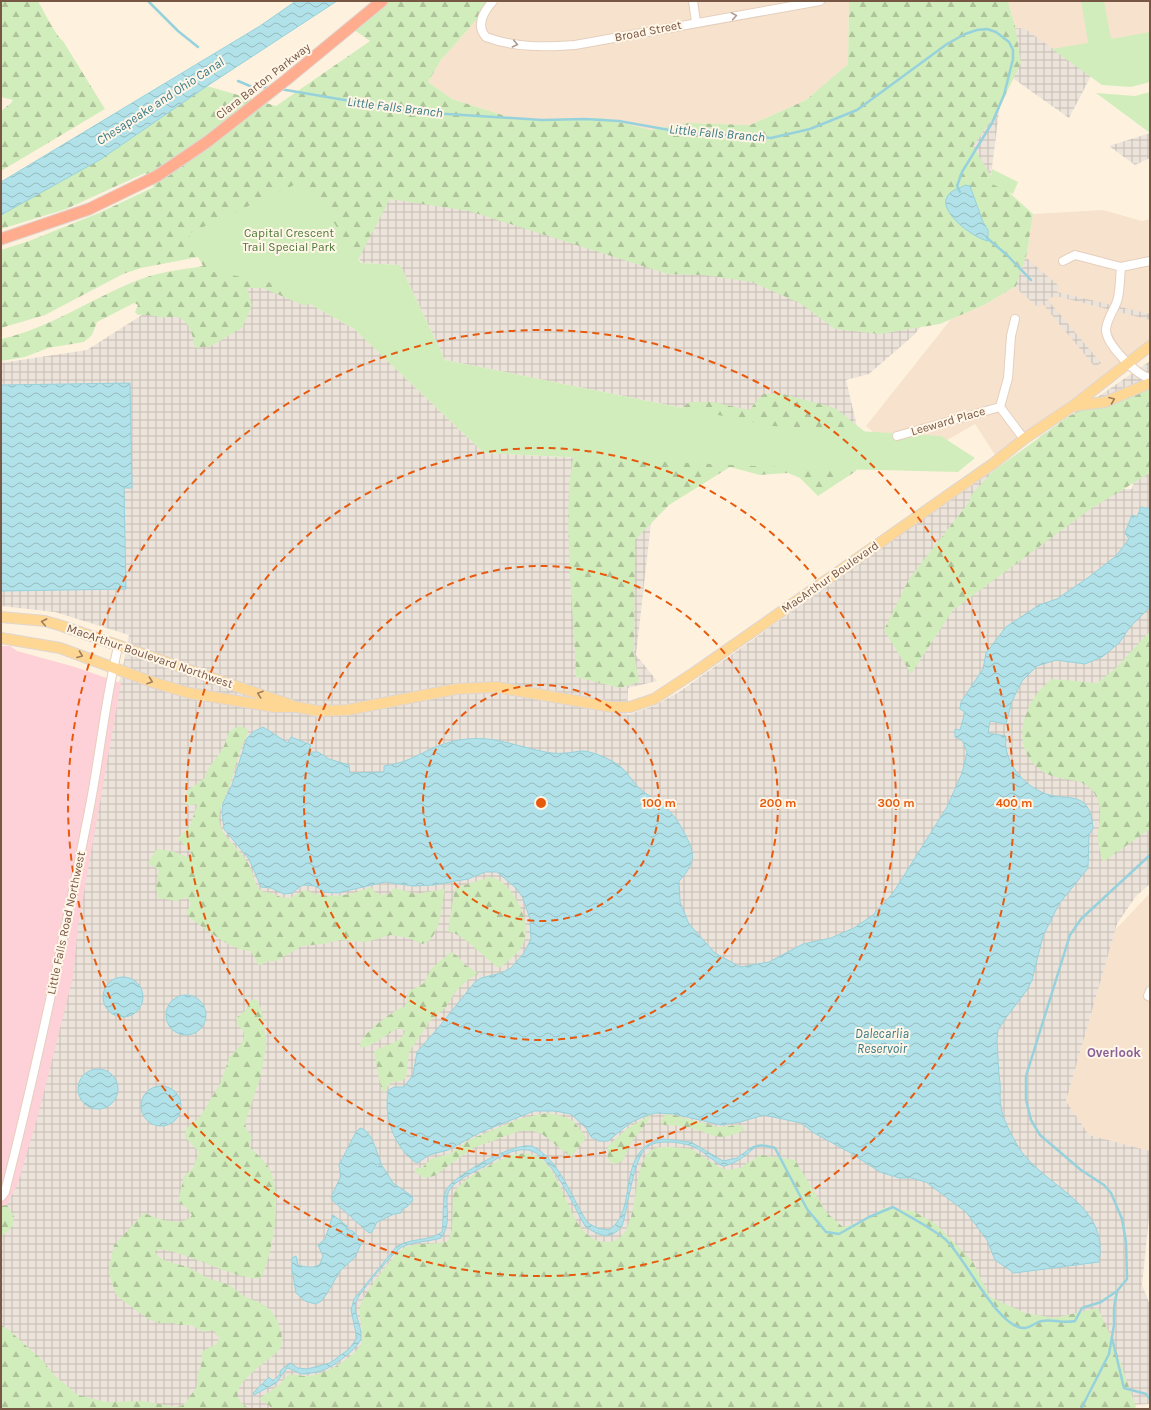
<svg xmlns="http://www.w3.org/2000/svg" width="1151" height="1410" viewBox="0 0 1151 1410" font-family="Karla,sans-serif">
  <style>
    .residential { fill: #f7e3cd }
    .industrial { fill: url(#industrial-grid) }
    .medical { fill: #fdd1d7 }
    .forest { fill: url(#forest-firs) }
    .park { fill: #d1edbc }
    .water { fill: url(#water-waves); stroke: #97d2dc }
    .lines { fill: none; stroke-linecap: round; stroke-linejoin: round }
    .stream { stroke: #97d2dc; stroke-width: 2.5 }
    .minor-casing { stroke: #e5cfbd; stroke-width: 10 }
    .major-casing { stroke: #ded6d2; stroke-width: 12 }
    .highway-casing { stroke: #ded6d2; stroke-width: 13 }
    .minor { stroke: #fff; stroke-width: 8 }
    .major { stroke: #ffd795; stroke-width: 10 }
    .highway { stroke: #ffac8f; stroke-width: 11 }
    .oneway { stroke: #ad9a8f }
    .oneway2 { stroke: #a07d5c }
    .ring { fill: none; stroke: #e8590c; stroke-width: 2; stroke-dasharray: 7 5 }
    .labels { text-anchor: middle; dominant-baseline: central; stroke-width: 4; stroke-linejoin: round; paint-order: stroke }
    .street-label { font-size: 12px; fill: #775644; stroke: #fff6e7 }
    .park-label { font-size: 12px; fill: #4c7939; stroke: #fff6e7 }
    .water-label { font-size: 13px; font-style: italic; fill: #397a86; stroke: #fff6e7 }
    .neighbourhood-label { font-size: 13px; font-weight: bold; fill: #875f9b; stroke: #fff6e7 }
    .centre { fill: #e8590c; stroke: #fff6e7; stroke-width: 2 }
    .ring-label { font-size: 12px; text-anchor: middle; font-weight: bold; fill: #e8590c; stroke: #fff6e7; stroke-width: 4; stroke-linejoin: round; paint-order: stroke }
  </style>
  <defs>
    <pattern id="industrial-grid" width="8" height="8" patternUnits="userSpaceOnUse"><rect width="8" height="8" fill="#ece3db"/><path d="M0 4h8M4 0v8" fill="none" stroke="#c4bbb3"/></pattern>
    <pattern id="forest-firs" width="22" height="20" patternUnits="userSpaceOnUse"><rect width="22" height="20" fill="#d1edbc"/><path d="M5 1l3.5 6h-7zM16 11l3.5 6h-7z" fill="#aec39a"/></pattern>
    <pattern id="water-waves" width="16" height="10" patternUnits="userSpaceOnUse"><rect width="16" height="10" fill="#b2e2e9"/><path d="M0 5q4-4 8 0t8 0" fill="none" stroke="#96babe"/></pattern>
  </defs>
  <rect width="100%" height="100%" fill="#fef2df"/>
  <path class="residential" d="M493,1H849L848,64L806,100L750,125L688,123L651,130L603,118L518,120L452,99L428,82L441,60Z
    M1008,1H1150V36L1058,50L1021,63L1015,26Z
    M1103,210L1142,221L1150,219V343L995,455L975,424L937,446L891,448L866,426L951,319L984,305L1016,286L1027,253L1033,214Z
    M1150,893V1151L1089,1135L1066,1101L1115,930Z"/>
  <path class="industrial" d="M980,24L1025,29L1091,76L1069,118L1004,72L985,223L1058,285L1057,292L1150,314V320L1056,296L1047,299L1101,363L1095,367L1042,303L1038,307L978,256L914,335L869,374L846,380L858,431L773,426L445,360L400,265L362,263L335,224L438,112L630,127L609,198L651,130L793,141Z
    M1150,133V158L1135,165L1109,146Z
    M211,271L272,283L353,328L484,453L658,462L636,655L657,681L628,688L627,715L654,706L679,692L989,472L1027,489H1132L1137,467L1038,438L1150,361V884L1136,896L1117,924L1066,1101L1089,1135L1150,1151V1207L1142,1285L1150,1305V1404L1129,1405L1128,1409H1V1194L107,707L121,677L129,635L55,612L1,606V363L87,350Z"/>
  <path class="medical" d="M1,646H10L17,651L75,667L121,683L78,926L73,977L38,1115L18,1183L7,1205L1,1206Z"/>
  <path class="forest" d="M1,1H38C43,10 56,36 63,41L105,109L1,171V111L11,103L13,100L1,97Z
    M382,1H493L441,60L428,82L452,99L518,120L603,118L651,130L688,123L750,125L806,100L848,64L849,1H1008L1015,26L1021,63L997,112L973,146L991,176L1033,214L1027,253L1016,286L984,305L940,324L880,334L835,329L800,303L752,282L704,275L668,274L469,211L390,199L351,273L305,306L263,288H247L252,306L242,328L211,346L195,348C193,337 190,319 176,317C171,317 165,318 160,317C152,316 146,314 138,315L135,312L138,305L134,303L97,322L92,335L84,342L48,348L25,357L1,361V339C51,328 93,297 141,279C162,271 182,270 203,266L198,257L141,268L123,274L45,315L1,328V250L29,241L99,213L154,187L145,173L66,209L1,229V215L101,159L207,86L276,106L370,41L350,27Z
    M1150,388V473L1089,510L953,610L911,674L884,630L909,579L969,502L972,494L992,472L1069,416L1086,409Z
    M763,394H783L835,408L869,435L856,471L818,496L800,478L788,473L760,475L730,467L669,505L635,540L634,653L639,682L620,688L576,677C574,615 566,553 569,490C570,477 572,464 574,451L676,412L690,402H713L749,410Z
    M1150,631V829L1103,862C1101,855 1099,848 1098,841C1097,821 1107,808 1091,789C1080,777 1059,781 1045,773C1007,751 1022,701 1052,679L1097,683L1115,669Z
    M240,726L247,729L248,733C239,749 235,768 230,785C225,799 213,816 223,832C230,843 241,851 248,863C253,871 255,889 263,892C273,891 278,898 288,898C295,897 299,892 305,890C328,900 348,896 371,887C376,895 380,895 389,894L394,888L416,894L445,889C441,905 441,940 422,944L409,938L391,935L366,942L340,940L323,944L302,946L276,961H268L260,965L258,964L251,951C229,950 208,930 190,918L186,912L191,904L187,897L176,901L158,898L156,888L159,870L148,863L149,861L157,849L172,851L187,857L192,856C191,847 182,845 178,838L190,826L197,806L196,804L189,805L185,803L187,791L205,778C206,769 218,756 223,748C226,743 226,737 229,732C232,729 237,727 240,726Z
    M490,877C510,879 528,916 526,934C524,950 510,960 499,968C484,958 465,935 448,931L455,888Z
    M451,952C459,956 461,961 467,966C470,969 475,970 478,974L469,979L456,991L446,1007L430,1021L409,1052L406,1078L400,1081L391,1082L384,1093L381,1087L374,1052C383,1044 402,1044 405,1031L399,1028C389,1032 369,1050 360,1047C359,1034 395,1010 406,1005L409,991L423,984L432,968Z
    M255,999L259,1003L263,1016L266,1045L261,1075L245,1123L246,1128L252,1137L249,1146C255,1153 263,1159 268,1167C284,1191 273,1253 261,1278C239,1283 169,1242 155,1251C158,1262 177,1263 187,1267C194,1270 201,1275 208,1278C215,1281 222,1282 229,1285C234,1287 238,1293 244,1296C253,1301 265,1303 272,1312C278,1320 285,1338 281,1347C274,1361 212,1389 250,1409H4L1,1407V1325L9,1330L43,1361L55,1376L78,1395L106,1402L143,1401L176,1407L181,1406L186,1402L198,1385L197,1375L201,1366L202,1353C208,1345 217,1349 219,1337L212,1330L204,1332L191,1325H180L173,1323H160L150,1320L122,1300L116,1294L110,1277L109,1268L114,1245L144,1213C156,1218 182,1229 192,1215L186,1207L178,1202L184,1176L193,1168L199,1152L185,1137L186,1129L200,1117L221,1082L229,1058L241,1044L244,1038V1032L238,1025L236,1018L246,1010L250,1001Z
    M547,1113C572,1118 572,1117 586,1138L571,1157L542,1134L533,1131H520L473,1148L434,1176L425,1178L414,1172L416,1168H422L431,1159L449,1154L469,1140L519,1119Z
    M669,1114L718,1127L741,1125L745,1130C714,1144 715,1133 687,1127C679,1125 671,1126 664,1125L661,1122L664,1116Z
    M651,1115L649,1120L632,1141L622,1162L612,1164L608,1158V1146L628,1128Z
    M669,1147L691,1149L719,1167L727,1170L740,1168L760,1155L795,1160L827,1213L843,1227L863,1222L883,1208L913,1211L936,1224L973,1262L990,1297L1025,1313L1054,1318L1098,1308L1114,1344L1136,1407L1133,1409H274L259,1399L279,1385L287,1376C293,1373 301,1377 308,1376C326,1374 340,1365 354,1353C370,1340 358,1325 360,1308C361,1297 393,1255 403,1249C415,1241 434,1246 448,1241L452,1230L453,1194C462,1179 480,1171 494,1163C573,1119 554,1244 608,1242C645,1240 627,1161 654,1149C658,1147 664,1147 669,1147Z
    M7,1205L14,1216L13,1226L1,1237V1206Z"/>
  <path class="park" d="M1081,1H1104L1111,39L1150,32V82L1131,87L1102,85L1052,49L1088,43Z
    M1150,92V133L1096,93L1135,96Z
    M992,169L1018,182L1013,194L990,183Z
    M305,180L361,263L400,265L445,360L773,426L941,436L975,458L958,472L796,468L484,453L353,328L272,283L211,271L188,234Z"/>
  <path class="water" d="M296,1H337L207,86L101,159L1,215V182L260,26Z
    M965,185L970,186L983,222L988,230V241C975,239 938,212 947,197C950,190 959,189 965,185Z
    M130,383L132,488H124L126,589L1,591V385Z
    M1141,507L1150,509V607L1130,627L1119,643L1102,657L1085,664L1056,660L1037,666L1022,681L1012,701L1006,724L990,721L988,733L1006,736C1002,763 1027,791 1054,796C1063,798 1076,796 1084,803C1091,810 1092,819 1093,828L1089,835L1088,868L1059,904L1043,936L1032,980L1027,990L1005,1019L998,1030L997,1040C998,1054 998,1069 1000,1083C1001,1090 999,1099 1001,1107C1003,1119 1010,1132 1016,1143C1040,1187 1110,1201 1099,1262L1014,1273L995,1260L987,1240L966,1212L926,1182L911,1178H899L880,1172L849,1152L814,1133L801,1123L764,1115L740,1122L721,1125L674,1114L656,1113L647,1115L630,1123L608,1141H599L591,1137L587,1129L571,1114L555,1111H534L481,1132L448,1150L429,1155L417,1163C395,1150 382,1114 389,1090L394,1087H404L413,1075L417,1052L438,1028L475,982L481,978L501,973L511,968L524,953L531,939L530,919L523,898L516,888L497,872H485L468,879L433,885L414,886L385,882L337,893L325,892L315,886L305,885L301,886L292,893L284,894L271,888L261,887L249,859L224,829L222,812L223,803L232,785L247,738L253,732L263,727L288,743L291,737L311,745L308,752H318L329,759L349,765L350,773L384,772V766C412,763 427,747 454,741C490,734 508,744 541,751C548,753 558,754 565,753C571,753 577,751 583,751C595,752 613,760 622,768C629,774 633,783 640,789C655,801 670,807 680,825C693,849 700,859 679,881L680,902L689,924L715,953L740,967L769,962L803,944L831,938L854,928L873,915L893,893L947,807L962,773L965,761L967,752L962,740L955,737V729L960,730L965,712L960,709L961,702L983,669L986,653L1006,627L1039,605L1057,599L1089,577L1116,556L1129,539L1125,533L1132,515L1137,517Z
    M103 997a20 20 0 1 1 40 0a20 20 0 1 1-40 0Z
    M166 1015a20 20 0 1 1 40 0a20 20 0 1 1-40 0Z
    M78 1089a20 20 0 1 1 40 0a20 20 0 1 1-40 0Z
    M141 1106a20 20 0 1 1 40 0a20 20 0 1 1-40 0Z
    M360,1128C372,1130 377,1154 381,1163L376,1165L377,1167L381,1164L393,1183L412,1196L413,1200L407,1207L403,1208L401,1213L394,1214L377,1222L372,1232L369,1233L333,1201L331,1197L341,1176L339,1165L356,1132Z
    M663,1139L691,1142L723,1161L737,1158L752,1147H755C745,1156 736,1164 723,1166C712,1161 703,1150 692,1146C680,1142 657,1139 647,1147C633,1158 628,1208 622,1226C610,1241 599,1236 585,1226C574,1207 551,1153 528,1150C513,1148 500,1157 488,1164C477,1171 458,1178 450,1189C442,1201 454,1220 441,1238C428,1242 414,1241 402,1247C395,1250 357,1295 356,1302C353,1314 362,1325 361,1338C360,1347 336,1364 328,1368C320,1372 312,1373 304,1374C298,1374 293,1369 287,1368L276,1383L254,1395L253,1393L269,1377L273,1381L280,1374L281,1370L290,1363L298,1368L307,1369L330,1363L349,1349L357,1338L351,1310L354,1299L396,1247C412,1237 428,1242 442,1232C444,1220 442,1200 446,1190C454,1175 518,1139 534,1147C561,1162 571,1198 588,1223L597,1228L609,1230C640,1210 614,1148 663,1139Z
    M333,1215L347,1226L346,1229L353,1231L362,1242L355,1257L340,1271L326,1295L320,1302L315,1304L305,1301L296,1293L292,1269V1258L296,1256L298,1265C305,1267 314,1269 320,1264L323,1256L318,1245L325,1239Z"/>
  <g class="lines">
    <path class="stream" d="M148,1L178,31L198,47
      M238,81L250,86L271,88
      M280,89L415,112L542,120L585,119L619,121L675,131L771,138L810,129L857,110L947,44L965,34L977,30L987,29L996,32L1009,42L1013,50V59L1004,95L992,123L962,172L957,186L960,192
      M987,238L1007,255L1031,280
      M751,1149C758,1143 767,1146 775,1148L807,1209L826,1232L839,1234L869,1217L893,1207C910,1217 930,1227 945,1239C964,1255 998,1330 1025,1328C1032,1327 1036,1322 1042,1321C1054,1319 1064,1324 1075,1321L1082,1308L1101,1302L1117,1291
      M1112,1338L1124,1388L1146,1394L1150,1399
      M1081,1409L1109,1354L1114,1325V1308L1117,1291L1127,1279L1126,1242L1122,1219L1111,1193L1104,1185L1081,1170L1040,1135L1031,1120L1026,1100V1076L1070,935L1081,919L1150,855"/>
    <defs>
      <path id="minor" d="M493,1C484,11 475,25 486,37C515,48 545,47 575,45L820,1
        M693,1L696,22
        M1063,261L1075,255L1121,267L1150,261
        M1121,267C1120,277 1120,288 1118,298C1116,308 1106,319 1106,330C1106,344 1137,376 1150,378
        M1000,407L1008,378L1011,336L1015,319
        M1000,407L1024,439
        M897,436L1000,407
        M1150,991L1148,996L1150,997
        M1,1197L5,1192C37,1066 64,938 89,811C100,756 105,700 118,647"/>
      <path id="major" d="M1073,406L1105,402L1150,383
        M1,617L45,621L62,626L291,705
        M1,638L60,648L152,682L189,693L274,707H297L318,711L347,710L456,689L496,687L612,707H630L654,699L695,672L994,463L1024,439L1073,406L1150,346"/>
      <path id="highway" d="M1,239L89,209L157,176L207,142L286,80L382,1"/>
    </defs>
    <use href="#minor" class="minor-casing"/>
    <use href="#major" class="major-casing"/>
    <use href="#highway" class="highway-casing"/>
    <use href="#minor" class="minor"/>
    <use href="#major" class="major"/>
    <use href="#highway" class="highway"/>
  </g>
  <defs><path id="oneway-chevron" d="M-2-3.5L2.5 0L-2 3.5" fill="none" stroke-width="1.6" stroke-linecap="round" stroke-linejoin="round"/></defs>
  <g class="oneway">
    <use href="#oneway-chevron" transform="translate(734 16) rotate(-10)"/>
    <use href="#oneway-chevron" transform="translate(515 44) rotate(12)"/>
  </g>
  <g class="oneway2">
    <use href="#oneway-chevron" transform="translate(1112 400) rotate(-21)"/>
    <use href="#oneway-chevron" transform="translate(44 622) rotate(-169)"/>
    <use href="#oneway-chevron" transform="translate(80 655) rotate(21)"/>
    <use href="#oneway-chevron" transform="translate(150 681) rotate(19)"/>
    <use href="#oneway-chevron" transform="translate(260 694) rotate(-161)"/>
  </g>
  <g class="ring">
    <circle cx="541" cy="803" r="118"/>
    <circle cx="541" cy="803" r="237"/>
    <circle cx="541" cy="803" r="355"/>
    <circle cx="541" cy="803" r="473"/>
  </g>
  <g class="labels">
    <g class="street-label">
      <text transform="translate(648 31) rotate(-11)">Broad Street</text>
      <text transform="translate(263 81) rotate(-38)">Clara Barton Parkway</text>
      <text transform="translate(948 421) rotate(-16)">Leeward Place</text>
      <text transform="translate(830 577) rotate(-35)">MacArthur Boulevard</text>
      <text transform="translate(150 656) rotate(19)">MacArthur Boulevard Northwest</text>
      <text transform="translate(66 923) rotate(-78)">Little Falls Road Northwest</text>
    </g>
    <g class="park-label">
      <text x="289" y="233">Capital Crescent<tspan x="289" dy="14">Trail Special Park</tspan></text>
    </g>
    <g class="water-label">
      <text transform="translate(160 101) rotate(-33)">Chesapeake and Ohio Canal</text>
      <text transform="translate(395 107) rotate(7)">Little Falls Branch</text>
      <text transform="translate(717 133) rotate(5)">Little Falls Branch</text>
      <text x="882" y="1033">Dalecarlia<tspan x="882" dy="15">Reservoir</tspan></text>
    </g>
    <g class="neighbourhood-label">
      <text x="1114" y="1052">Overlook</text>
    </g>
  </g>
  <circle cx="541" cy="803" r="6" class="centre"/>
  <g class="ring-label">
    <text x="659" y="807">100 m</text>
    <text x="778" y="807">200 m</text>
    <text x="896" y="807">300 m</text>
    <text x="1014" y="807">400 m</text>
  </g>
  <rect width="1151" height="1410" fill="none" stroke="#775644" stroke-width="4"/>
</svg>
